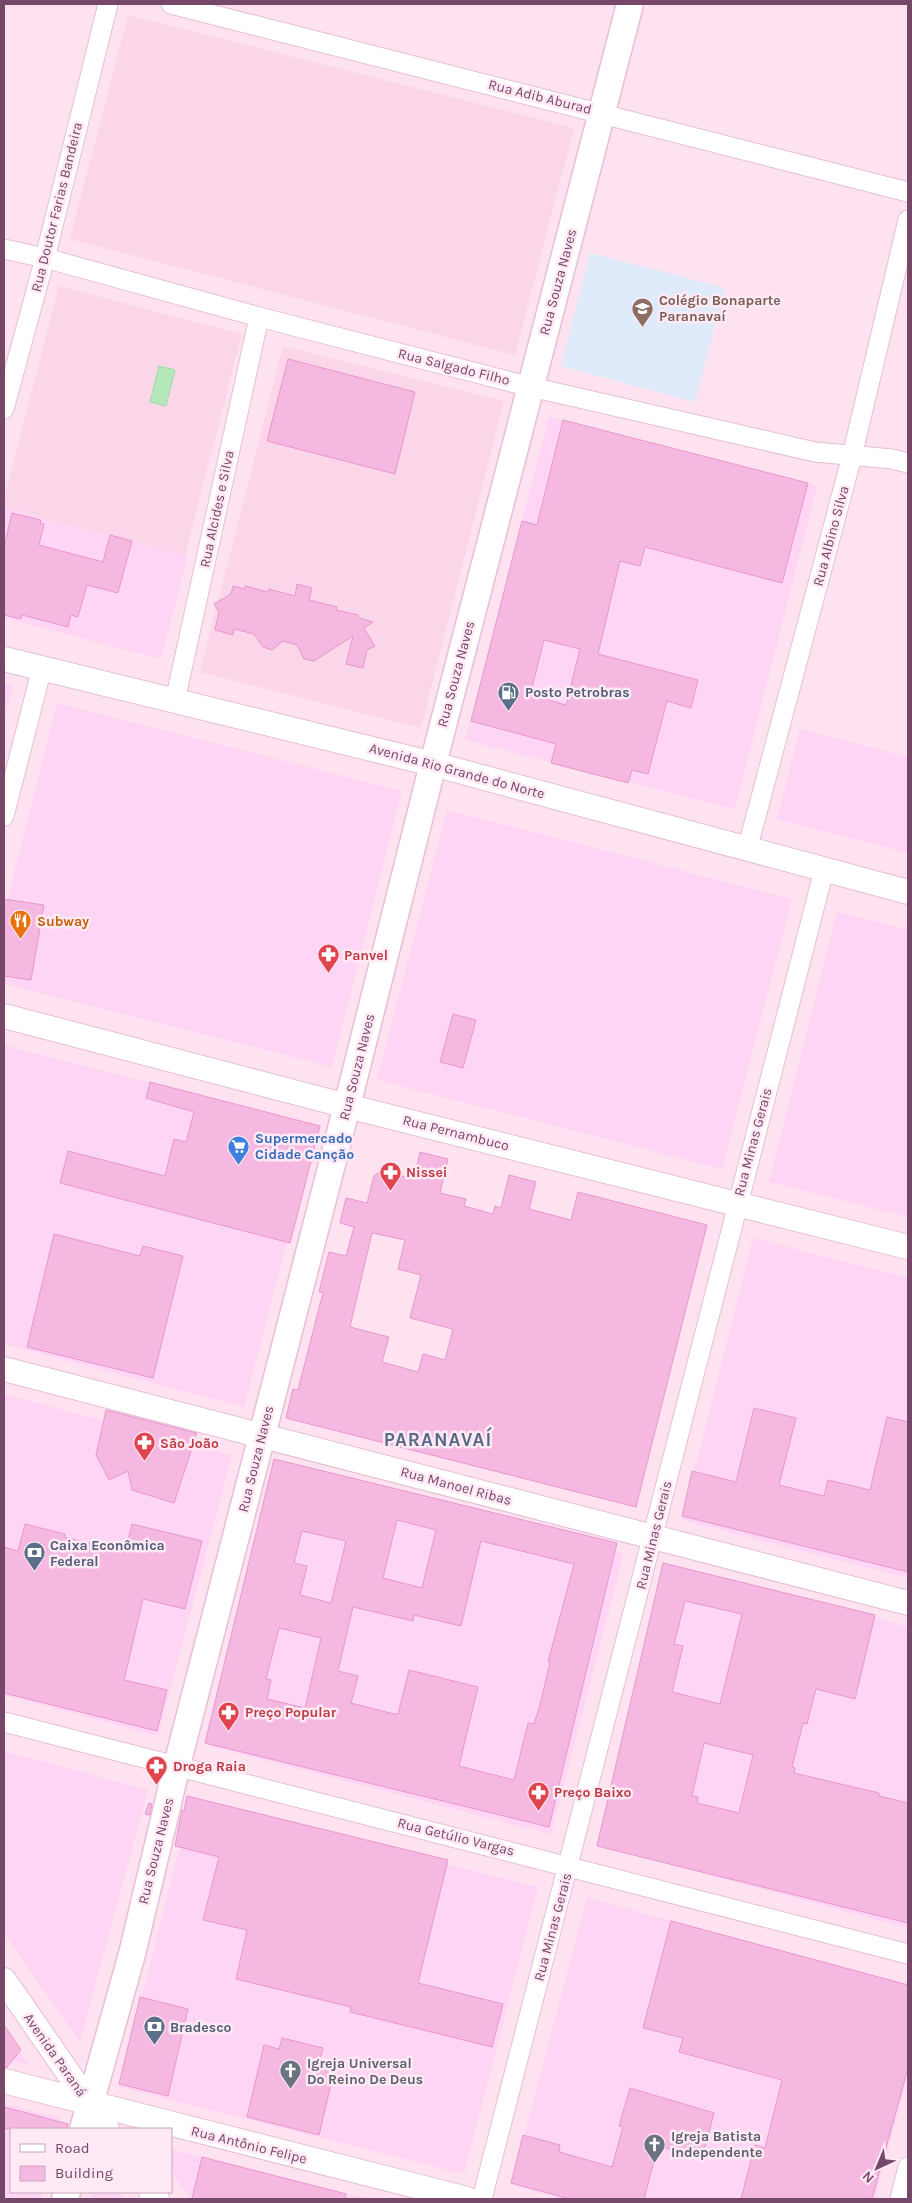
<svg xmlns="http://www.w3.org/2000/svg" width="912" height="2203" viewBox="0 0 912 2203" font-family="Karla,sans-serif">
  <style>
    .residential { fill: #fbd6e9 }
    .commercial { fill: #ffd5f5 }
    .education { fill: #dfebfa }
    .water { fill: #b5e8b9; stroke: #9bdba0 }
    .building { fill: #f5b8e1; stroke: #e897cf; fill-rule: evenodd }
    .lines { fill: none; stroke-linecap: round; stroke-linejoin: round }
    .minor-casing { stroke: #e4c0d6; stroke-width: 21 }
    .tertiary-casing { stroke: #e4c0d6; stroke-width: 26 }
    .secondary-casing { stroke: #eabdd8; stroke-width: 29 }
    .minor { stroke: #fff; stroke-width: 19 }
    .tertiary { stroke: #fff; stroke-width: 24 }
    .secondary { stroke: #fff; stroke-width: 26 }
    .labels { text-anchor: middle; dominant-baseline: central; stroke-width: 5; stroke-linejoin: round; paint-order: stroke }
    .street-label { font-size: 14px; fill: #774769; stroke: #ffe9f4 }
    .education-label { font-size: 14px; font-weight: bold; fill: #785e54; stroke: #ffe9f4; text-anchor: start }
    .service-label { font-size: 14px; font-weight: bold; fill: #4e5e75; stroke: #ffe9f4; text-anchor: start }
    .food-label { font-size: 14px; font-weight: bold; fill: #c56008; stroke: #ffe9f4; text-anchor: start }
    .health-label { font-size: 14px; font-weight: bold; fill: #be3a42; stroke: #ffe9f4; text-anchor: start }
    .shop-label { font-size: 14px; font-weight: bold; fill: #366cbe; stroke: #ffe9f4; text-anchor: start }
    .worship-label { font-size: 14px; font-weight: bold; fill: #5b616d; stroke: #ffe9f4; text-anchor: start }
    .district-label { font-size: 19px; font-weight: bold; letter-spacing: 1px; fill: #566986; stroke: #ffe9f4 }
  </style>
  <rect width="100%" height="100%" fill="#fee2ef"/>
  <path class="residential" d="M128,15L574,128L515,355L70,239Z
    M59,286L242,334L185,555L4,508V498Z
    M283,346L504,401L421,728L200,672Z"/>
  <path class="commercial" d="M549,417L817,486L735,809L465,740Z
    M4,508L188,556L161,659L4,618Z
    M4,683L13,686L4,723Z
    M57,703L402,791L332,1067L4,984V913Z
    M800,729L908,757V853L777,819Z
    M447,810L792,899L722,1169L377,1080Z
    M837,912L908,930V1217L769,1182Z
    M4,1045L317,1126L244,1407L4,1344Z
    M753,1238L908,1278V1578L682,1520Z
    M4,1394L232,1455L158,1736L4,1695Z
    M279,1464L624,1553L551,1834L206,1745Z
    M671,1564L908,1627V1928L596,1845Z
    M4,1751L148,1790L80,2042L4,1934Z
    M192,1799L538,1887L464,2174L119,2087Z
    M587,1898L908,1984V2076L875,2199H564L511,2185Z
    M4,2029L29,2065L4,2058Z
    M4,2104L60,2118L58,2129H11V2192H42L41,2199H4Z
    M171,2149L370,2199H191L171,2171Z
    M92,2192H120L125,2199H90Z"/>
  <path class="education" d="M590,253L725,288L695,402L561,366Z"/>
  <path class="water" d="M159,366L175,370L166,406L150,402Z"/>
  <path class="building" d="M288,359L415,392L395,474L267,441Z
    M563,420L808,483L782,583L645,547L640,566L620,561L598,654L698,680L691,708L667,701L648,774L632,770L628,783L551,763L556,744L471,721L522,521L537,525ZM544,640L580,649L566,705L530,695Z
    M12,513L41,520L40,523L44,524L39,545L103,562L110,535L132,541L118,593L87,585L78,617L71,615L68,627L22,615L21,619L4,615V547Z
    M297,584L312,588L309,600L337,607L336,610L358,615L359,618L373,622L364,628L375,646L367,650L363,668L346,664L353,636L314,661L304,659L297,645L283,641L272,650L263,647L254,634L234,629L233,635L215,630L219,612L214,604L231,594L233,586L245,589V586L268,592L269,589L295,596Z
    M4,899L44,905L31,980L4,976Z
    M453,1014L476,1020L463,1068L440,1062Z
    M150,1082L320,1126L290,1243L60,1183L68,1151L165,1176L174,1139L186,1142L194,1112L146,1098Z
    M420,1152L448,1159L440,1193L466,1199L464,1206L493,1214L495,1206L501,1208L509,1175L536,1182L529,1209L571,1220L578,1192L707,1225L636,1507L286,1418L293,1389L298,1390L308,1351L323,1293L319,1292L329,1252L346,1256L354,1227L340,1223L346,1198L367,1203L374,1176L382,1171L414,1179ZM372,1233L405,1240L398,1269L421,1275L410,1318L453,1329L445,1360L423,1354L418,1372L382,1362L389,1337L350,1327Z
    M54,1234L140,1256L143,1246L183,1256L153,1378L27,1347Z
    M754,1408L796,1418L779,1485L824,1496L828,1480L870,1490L887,1417L908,1422V1572L682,1516L692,1471L736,1482Z
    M106,1410L197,1433L174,1503L132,1490L128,1471L109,1480L96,1455Z
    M274,1459L617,1543L549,1827L205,1743ZM397,1520L436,1530L422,1588L383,1578ZM302,1531L346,1541L331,1603L300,1595L307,1566L294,1563ZM481,1541L574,1564L548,1662H550L540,1705L534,1724L528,1723L514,1780L459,1766L478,1687L409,1670L398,1714H394L351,1703L358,1676L338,1671L353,1607L413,1621L414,1615L461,1626ZM279,1628L321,1638L305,1708L267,1699L271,1680L266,1679Z
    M25,1524L65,1534L64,1537L125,1552L132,1524L202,1541L185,1609L143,1599L124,1680L167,1690L157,1731L4,1693V1547L18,1551Z
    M663,1563L875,1615L855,1699L816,1689L807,1724L803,1723L792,1767L795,1768L794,1773L879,1793V1796L908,1803V1923L597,1846ZM685,1601L742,1614L720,1704L672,1692L683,1646L674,1644ZM704,1743L753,1755L739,1813L697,1803L698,1797L692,1796Z
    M187,1796L448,1860L418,1983L503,2004L492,2047L350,2012L351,2007L236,1979L247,1930L203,1920L219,1857L175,1846L182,1810L184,1811Z
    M149,1803L152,1804L150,1815L145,1814Z
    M671,1921L908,1985V2068L872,2199H741L755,2145L765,2148L782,2080L679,2052L683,2038L643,2028Z
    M140,1997L188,2009L168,2096L119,2084Z
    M4,2025L21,2050L6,2068H4Z
    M282,2038L323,2048L320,2059L336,2063L319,2135L247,2117L264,2045L279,2049Z
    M630,2088L714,2113L702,2158L658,2146L644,2199H570L511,2183L523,2135L560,2145L559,2152L612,2167L623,2127L619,2126Z
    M4,2107L68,2124L67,2129H4Z
    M202,2157L346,2194L345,2199H192Z"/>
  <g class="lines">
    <defs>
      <path id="minor" d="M171,4L908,192
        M4,249L45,258L259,317L531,387L815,452L892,459L908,463
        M4,409L45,258L108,4
        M175,701L259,317
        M4,816L42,668
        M747,850L852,456L908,220
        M4,1722L908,1954
        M482,2199L824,870
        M900,2199L908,2167"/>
      <path id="tertiary" d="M4,659L433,764L908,892
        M4,1016L347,1106L908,1247
        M4,1369L908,1603
        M4,1980L107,2129
        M4,2081L467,2199
        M151,2192L157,2199"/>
      <path id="secondary" d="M83,2129L132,1954L177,1765L347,1106L433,764L630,4
        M65,2199L67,2192"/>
    </defs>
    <use href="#minor" class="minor-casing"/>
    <use href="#tertiary" class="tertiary-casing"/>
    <use href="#secondary" class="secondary-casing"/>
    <use href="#minor" class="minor"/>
    <use href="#tertiary" class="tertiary"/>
    <use href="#secondary" class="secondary"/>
  </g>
  <defs>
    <symbol id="school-pin" viewBox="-11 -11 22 30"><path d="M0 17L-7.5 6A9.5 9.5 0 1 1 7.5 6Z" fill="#8d6e63" stroke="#ffe9f4"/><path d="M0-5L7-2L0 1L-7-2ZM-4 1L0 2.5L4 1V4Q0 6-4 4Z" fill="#fff"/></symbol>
    <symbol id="fuel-pin" viewBox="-11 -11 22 30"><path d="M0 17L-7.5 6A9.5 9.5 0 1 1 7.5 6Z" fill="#5c6f8a" stroke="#ffe9f4"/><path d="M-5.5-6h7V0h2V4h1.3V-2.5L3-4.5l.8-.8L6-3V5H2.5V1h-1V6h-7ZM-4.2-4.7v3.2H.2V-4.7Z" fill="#fff"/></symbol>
    <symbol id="restaurant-pin" viewBox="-11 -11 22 30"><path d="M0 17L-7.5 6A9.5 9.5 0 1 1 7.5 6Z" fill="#e8710a" stroke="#ffe9f4"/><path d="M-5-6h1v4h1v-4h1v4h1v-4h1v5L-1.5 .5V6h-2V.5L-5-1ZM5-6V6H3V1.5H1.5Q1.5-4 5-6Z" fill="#fff"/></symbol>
    <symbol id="pharmacy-pin" viewBox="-11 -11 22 30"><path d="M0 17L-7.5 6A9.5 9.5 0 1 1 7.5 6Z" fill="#e0444e" stroke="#ffe9f4"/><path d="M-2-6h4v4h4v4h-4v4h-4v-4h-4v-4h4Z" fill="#fff"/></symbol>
    <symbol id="supermarket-pin" viewBox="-11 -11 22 30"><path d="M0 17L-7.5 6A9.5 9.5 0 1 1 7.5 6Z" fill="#3f7fe0" stroke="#ffe9f4"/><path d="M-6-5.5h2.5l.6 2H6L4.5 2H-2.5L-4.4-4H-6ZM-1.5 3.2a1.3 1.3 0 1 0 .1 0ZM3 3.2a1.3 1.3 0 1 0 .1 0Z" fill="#fff"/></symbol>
    <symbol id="bank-pin" viewBox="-11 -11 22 30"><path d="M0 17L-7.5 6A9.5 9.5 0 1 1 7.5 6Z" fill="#5c6f8a" stroke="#ffe9f4"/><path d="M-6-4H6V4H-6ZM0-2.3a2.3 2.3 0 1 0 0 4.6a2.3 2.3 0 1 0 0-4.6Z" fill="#fff"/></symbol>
    <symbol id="church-pin" viewBox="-11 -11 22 30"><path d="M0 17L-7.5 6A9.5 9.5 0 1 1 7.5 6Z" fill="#6b7280" stroke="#ffe9f4"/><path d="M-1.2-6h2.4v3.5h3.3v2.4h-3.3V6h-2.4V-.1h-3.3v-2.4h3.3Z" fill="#fff"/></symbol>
  </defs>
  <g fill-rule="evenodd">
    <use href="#school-pin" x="630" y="296" width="25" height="34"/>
    <use href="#fuel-pin" x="496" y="680" width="25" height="34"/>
    <use href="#restaurant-pin" x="8" y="908" width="25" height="34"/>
    <use href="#pharmacy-pin" x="316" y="942" width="25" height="34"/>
    <use href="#supermarket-pin" x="226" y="1134" width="25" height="34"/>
    <use href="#pharmacy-pin" x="378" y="1160" width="25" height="34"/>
    <use href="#pharmacy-pin" x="132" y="1430" width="25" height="34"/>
    <use href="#bank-pin" x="22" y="1540" width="25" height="34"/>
    <use href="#pharmacy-pin" x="216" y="1700" width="25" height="34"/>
    <use href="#pharmacy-pin" x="144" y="1754" width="25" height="34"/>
    <use href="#pharmacy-pin" x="526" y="1780" width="25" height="34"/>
    <use href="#bank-pin" x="142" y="2014" width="25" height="34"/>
    <use href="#church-pin" x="278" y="2058" width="25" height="34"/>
    <use href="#church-pin" x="642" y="2132" width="25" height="34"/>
  </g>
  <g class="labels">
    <g class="street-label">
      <text transform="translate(540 97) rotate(14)">Rua Adib Aburad</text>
      <text transform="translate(57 207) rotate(-76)">Rua Doutor Farias Bandeira</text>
      <text transform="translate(558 282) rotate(-75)">Rua Souza Naves</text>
      <text transform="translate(454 367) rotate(14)">Rua Salgado Filho</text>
      <text transform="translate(217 509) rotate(-78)">Rua Alcides e Silva</text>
      <text transform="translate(831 536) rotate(-75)">Rua Albino Silva</text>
      <text transform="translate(456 674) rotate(-75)">Rua Souza Naves</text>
      <text transform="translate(457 771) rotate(15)">Avenida Rio Grande do Norte</text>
      <text transform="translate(357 1067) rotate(-76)">Rua Souza Naves</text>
      <text transform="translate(456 1133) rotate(14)">Rua Pernambuco</text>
      <text transform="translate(753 1142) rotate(-75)">Rua Minas Gerais</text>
      <text transform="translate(256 1459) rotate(-76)">Rua Souza Naves</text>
      <text transform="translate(456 1486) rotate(15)">Rua Manoel Ribas</text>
      <text transform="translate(654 1535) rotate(-76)">Rua Minas Gerais</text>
      <text transform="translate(456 1837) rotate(14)">Rua Getúlio Vargas</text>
      <text transform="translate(156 1851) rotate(-76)">Rua Souza Naves</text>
      <text transform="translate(553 1927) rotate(-75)">Rua Minas Gerais</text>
      <text transform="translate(55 2055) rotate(55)">Avenida Paraná</text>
      <text transform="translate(249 2145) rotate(14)">Rua Antônio Felipe</text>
    </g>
    <g class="education-label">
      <text x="659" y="300">Colégio Bonaparte<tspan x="659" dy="16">Paranavaí</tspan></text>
    </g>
    <g class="service-label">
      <text x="525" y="692">Posto Petrobras</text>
      <text x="50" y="1545">Caixa Econômica<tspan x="50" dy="16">Federal</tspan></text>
      <text x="170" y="2027">Bradesco</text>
    </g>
    <g class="food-label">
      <text x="37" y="921">Subway</text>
    </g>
    <g class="health-label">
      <text x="344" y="955">Panvel</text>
      <text x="406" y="1172">Nissei</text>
      <text x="160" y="1443">São João</text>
      <text x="245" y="1712">Preço Popular</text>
      <text x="173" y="1766">Droga Raia</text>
      <text x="554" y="1792">Preço Baixo</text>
    </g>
    <g class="shop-label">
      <text x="255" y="1138">Supermercado<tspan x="255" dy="16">Cidade Canção</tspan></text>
    </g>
    <g class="worship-label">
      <text x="307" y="2063">Igreja Universal<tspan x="307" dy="16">Do Reino De Deus</tspan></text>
      <text x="671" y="2136">Igreja Batista<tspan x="671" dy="16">Independente</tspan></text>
    </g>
    <g class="district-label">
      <text x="438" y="1440">PARANAVAÍ</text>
    </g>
  </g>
  <rect width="912" height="2203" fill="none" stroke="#774769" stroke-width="10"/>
  <rect x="10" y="2128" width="162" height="65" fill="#ffe9f4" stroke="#c9a8bc"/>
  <rect x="20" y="2144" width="25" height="8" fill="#ffffff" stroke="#c9a8bc"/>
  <text x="55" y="2153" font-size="15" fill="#774769">Road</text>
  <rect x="20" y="2166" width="25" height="15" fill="#f5b8e1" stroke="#c9a8bc"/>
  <text x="55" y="2178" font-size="15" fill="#774769">Building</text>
  <g transform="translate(877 2168) rotate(224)" stroke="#ffe9f4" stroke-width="4" paint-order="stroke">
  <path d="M0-4L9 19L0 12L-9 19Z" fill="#774769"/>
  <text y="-8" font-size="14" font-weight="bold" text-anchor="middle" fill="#774769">N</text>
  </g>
</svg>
